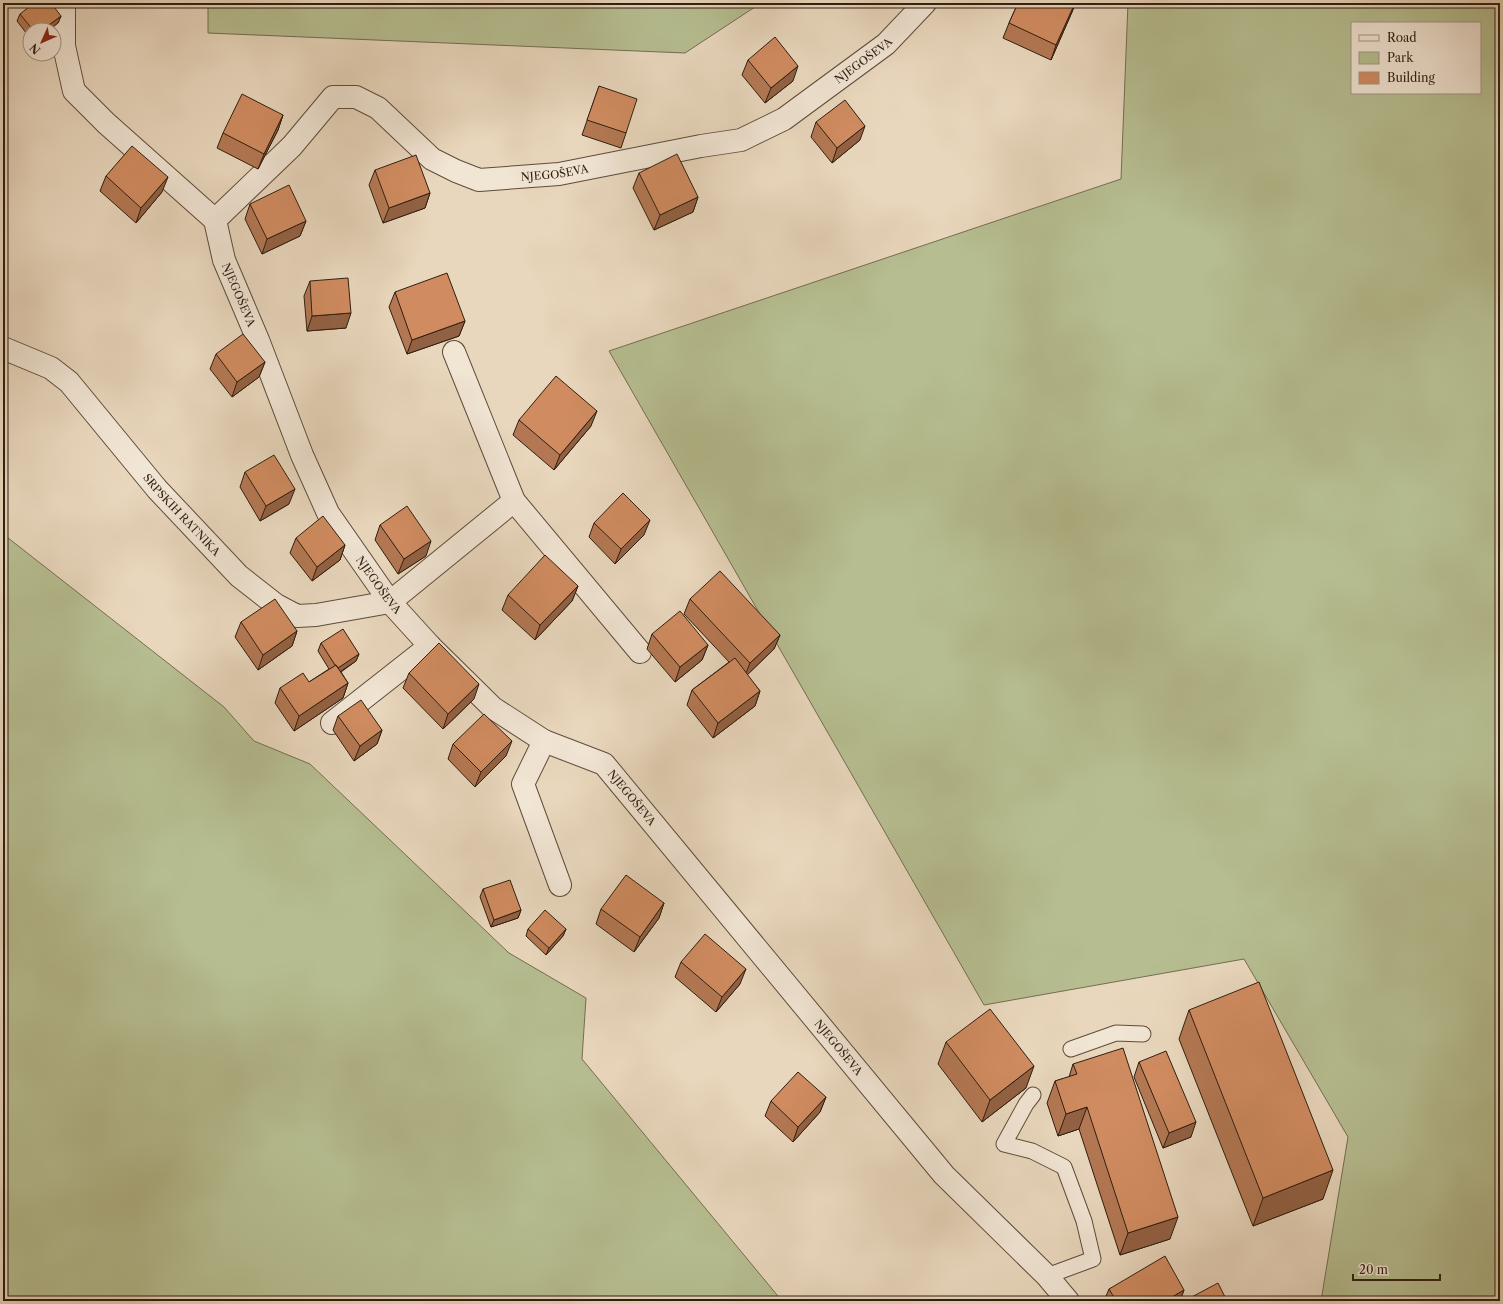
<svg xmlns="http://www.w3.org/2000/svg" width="1503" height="1304" viewBox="0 0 1503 1304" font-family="'Libre Caslon Text',serif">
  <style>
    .green { fill: #b6be91; stroke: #736e50; fill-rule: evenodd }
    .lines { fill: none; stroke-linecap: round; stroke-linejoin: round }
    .service-casing { stroke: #5e4c3b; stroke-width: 17 }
    .minor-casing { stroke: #5e4c3b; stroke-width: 24 }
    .service { stroke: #f1e5d4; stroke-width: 15 }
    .minor { stroke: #f1e5d4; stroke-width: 22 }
    .wall { fill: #b37853; stroke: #301e10 }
    .shaded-wall { fill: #926143; stroke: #301e10 }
    .building { fill: #d08b60; stroke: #301e10 }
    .labels { text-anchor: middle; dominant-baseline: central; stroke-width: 4; stroke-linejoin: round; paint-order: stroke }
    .street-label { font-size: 11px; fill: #301e10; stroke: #f1e5d4 }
  </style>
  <rect width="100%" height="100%" fill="#e9d7bd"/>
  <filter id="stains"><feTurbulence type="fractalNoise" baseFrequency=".005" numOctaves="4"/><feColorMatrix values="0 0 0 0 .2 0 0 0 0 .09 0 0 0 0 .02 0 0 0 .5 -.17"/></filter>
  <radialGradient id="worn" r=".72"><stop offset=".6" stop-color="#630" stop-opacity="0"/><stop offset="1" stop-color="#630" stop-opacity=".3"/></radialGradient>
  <path class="green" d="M208,3H761L685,53L208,33Z
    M1128,3H1500V1301H1321L1348,1137L1244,959L984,1005L609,351L1121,179ZM1352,23H1480V93H1352Z
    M3,534L224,707L254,741L310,764L509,953L586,998L582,1059L782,1301H3Z"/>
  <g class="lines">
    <defs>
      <path id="service" d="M1071,1049L1116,1033L1143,1034
        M1033,1095L1026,1104L1004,1144L1032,1151L1064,1167L1084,1221L1093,1259L1047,1276"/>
      <g id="minor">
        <path id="s1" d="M64,3V46L74,91L106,123L215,220L224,260L258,340L302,455L328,513L390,602L430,646L493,708L544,741L604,764L944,1175L1047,1276L1068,1301"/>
        <path id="s2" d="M215,220L292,146L333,97H356L378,108L432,159L456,171L479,180L559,174L701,146L741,140L784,119L886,44L925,3"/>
        <path id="s3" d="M3,348L51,368L69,382L157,489L239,576L276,605L297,616L316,615L390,602L514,501"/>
        <path d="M454,352L514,501L640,652"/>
        <path d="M332,723L430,646"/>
        <path d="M544,741L523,784L560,885"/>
      </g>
    </defs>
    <use href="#service" class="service-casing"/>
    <use href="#minor" class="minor-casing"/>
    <use href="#service" class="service"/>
    <use href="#minor" class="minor"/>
  </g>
  <path class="wall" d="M1018,3H1076L1072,12L1051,60L1003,38L1009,23Z
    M20,14L61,16L58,23L49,30H30V38L17,21Z
    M748,60L793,81L765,103L742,75Z
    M599,86L626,133L621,148L582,135Z
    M283,115L278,130L258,169L217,148L223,133Z
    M816,122L860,140L832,163L811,137Z
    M375,170L430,193L425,208L383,223L369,185Z
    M639,173L698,197L693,212L654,230L633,188Z
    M106,176L162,192L136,223L100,191Z
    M250,204L306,221L300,236L262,254L245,219Z
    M310,281L346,328L307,331L304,296Z
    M395,292L465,321L459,336L407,354L389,307Z
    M216,354L265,362L259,377L232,397L210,369Z
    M519,420L591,426L554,470L513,435Z
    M245,472L289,504L260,521L240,487Z
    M594,523L644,535L615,564L589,537Z
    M380,525L426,556L398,574L375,540Z
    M296,538L345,545L340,560L312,581L290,553Z
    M578,586L572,601L535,640L502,610L508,595Z
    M690,599L780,635L774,649L747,675L760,691L755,706L713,738L687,705L692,690L729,662L684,614Z
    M241,622L297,631L292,646L258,670L235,637Z
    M652,634L708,645L702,660L675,682L647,649Z
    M321,643L359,654L356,661L341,672L348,683L343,698L294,731L275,703L280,688L309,682L329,669L318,651Z
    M409,673L474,699L443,729L403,688Z
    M338,716L382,730L377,744L354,761L333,730Z
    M453,744L506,756L475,787L448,759Z
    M483,889L521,910L518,918L491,927L480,897Z
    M664,903L659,918L634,952L596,924L601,909Z
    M528,929H566L563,936L546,955L526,936Z
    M681,962L740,984L716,1012L675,977Z
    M1189,1010L1323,1199L1253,1226L1179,1039Z
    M946,1042L1026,1088L982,1122L938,1064Z
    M1139,1062L1191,1137L1163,1148L1134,1077Z
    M1073,1064L1170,1239L1120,1255L1079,1129L1058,1136L1047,1103L1055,1081L1069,1077Z
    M826,1097L820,1112L793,1142L765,1116L771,1101Z
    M1109,1289L1184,1290L1180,1301H1104Z"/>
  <path class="shaded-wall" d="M1075,3L1072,12L1051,60L1056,45Z
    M61,16L58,23L49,30H42Z
    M798,66L793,81L765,103L771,88Z
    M283,115L278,130L258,169L264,154Z
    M865,126L860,140L832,163L837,148Z
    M168,177L162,192L136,223L141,208Z
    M430,193L425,208L383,223L389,208Z
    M698,197L693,212L654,230L660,215Z
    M306,221L300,236L262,254L267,239Z
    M351,313L346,328L307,331L312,316Z
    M465,321L459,336L407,354L412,340Z
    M265,362L259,377L232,397L237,382Z
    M597,411L591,426L554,470L560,455Z
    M295,489L289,504L260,521L266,506Z
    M650,520L644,535L615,564L621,549Z
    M431,541L426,556L398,574L404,559Z
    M345,545L340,560L312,581L317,567Z
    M578,586L572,601L535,640L540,625Z
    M297,631L292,646L258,670L263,655Z
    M780,635L774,649L744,678L750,663Z
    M708,645L702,660L675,682L680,667Z
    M359,654L356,661L334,676L337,668Z
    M348,683L343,698L294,731L299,716Z
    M479,684L474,699L443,729L448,714Z
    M760,691L755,706L713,738L718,723Z
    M382,730L377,744L354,761L360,746Z
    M512,741L506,756L475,787L481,772Z
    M664,903L659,918L634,952L640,937Z
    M521,910L518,918L491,927L494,920Z
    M566,929L563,936L546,955L549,948Z
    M746,969L740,984L716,1012L722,997Z
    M1034,1066L1026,1088L982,1122L990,1100Z
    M826,1097L820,1112L793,1142L798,1127Z
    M1087,1107L1079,1129L1058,1136L1066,1114Z
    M1196,1122L1191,1137L1163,1148L1169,1133Z
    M1333,1170L1323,1199L1253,1226L1263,1198Z
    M1178,1217L1170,1239L1120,1255L1128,1233Z
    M1184,1290L1180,1301H1165Z"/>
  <path class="building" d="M34,3H51L61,16L42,30H33L20,14Z
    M1018,3H1075L1056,45L1009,23Z
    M775,37L798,66L771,88L748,60Z
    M599,86L637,99L626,133L587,120Z
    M242,94L283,115L264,154L223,133Z
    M845,100L865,126L837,148L816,122Z
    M132,146L168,177L141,208L106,176Z
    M677,154L698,197L660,215L639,173Z
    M416,155L430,193L389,208L375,170Z
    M289,185L306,221L267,239L250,204Z
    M447,273L465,321L412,340L395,292Z
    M348,278L351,313L312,316L310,281Z
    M243,334L265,362L237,382L216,354Z
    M556,376L597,411L560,455L519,420Z
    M274,455L295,489L266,506L245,472Z
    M623,493L650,520L621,549L594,523Z
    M407,506L431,541L404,559L380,525Z
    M323,516L345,545L317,567L296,538Z
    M545,555L578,586L540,625L508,595Z
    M720,571L780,635L750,663L690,599Z
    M275,599L297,631L263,655L241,622Z
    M680,611L708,645L680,667L652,634Z
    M343,629L359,654L338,668L336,665H335L321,643Z
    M439,643L479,684L448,714L409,673Z
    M735,658L760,691L718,723L692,690Z
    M336,665L348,683L299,716L280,688L303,673L309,682Z
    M361,700L382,730L360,746L338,716Z
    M484,714L512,741L481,772L453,744Z
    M626,875L664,903L640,937L601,909Z
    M510,880L521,910L494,920L483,889Z
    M545,910L566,929L549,948L528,929Z
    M705,934L746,969L722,997L681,962Z
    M1259,982L1333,1170L1263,1198L1189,1010Z
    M990,1009L1034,1066L990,1100L946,1042Z
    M1123,1048L1178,1217L1128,1233L1087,1107L1066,1114L1055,1081L1077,1074L1073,1064Z
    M1166,1051L1196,1122L1169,1133L1139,1062Z
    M798,1072L826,1097L798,1127L771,1101Z
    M1165,1256L1184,1290L1165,1301H1116L1109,1289Z
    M1218,1283L1227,1301H1190L1188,1299Z"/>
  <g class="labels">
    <g class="street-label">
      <text stroke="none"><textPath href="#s2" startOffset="756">NJEGOŠEVA</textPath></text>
      <text stroke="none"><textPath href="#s2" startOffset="420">NJEGOŠEVA</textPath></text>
      <text stroke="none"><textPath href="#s1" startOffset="359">NJEGOŠEVA</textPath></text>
      <text stroke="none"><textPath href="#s3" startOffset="249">SRPSKIH RATNIKA</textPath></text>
      <text stroke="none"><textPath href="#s1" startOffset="683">NJEGOŠEVA</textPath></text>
      <text stroke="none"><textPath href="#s1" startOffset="1020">NJEGOŠEVA</textPath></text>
      <text stroke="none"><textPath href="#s1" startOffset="1344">NJEGOŠEVA</textPath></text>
    </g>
  </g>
  <rect width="1503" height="1304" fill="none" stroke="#e9d7bd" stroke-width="16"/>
  <rect x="4" y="4" width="1495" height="1296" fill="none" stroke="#301e10" stroke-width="2"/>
  <rect x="8" y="8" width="1487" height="1288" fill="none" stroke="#301e10"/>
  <rect x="1351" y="22" width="130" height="72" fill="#f1e5d4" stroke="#a49586"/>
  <rect x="1359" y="35" width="20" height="6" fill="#f1e5d4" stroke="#a49586"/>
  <text x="1387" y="42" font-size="12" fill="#301e10">Road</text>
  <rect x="1359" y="52" width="20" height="12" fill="#b6be91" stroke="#a49586"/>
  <text x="1387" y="62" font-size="12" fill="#301e10">Park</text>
  <rect x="1359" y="72" width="20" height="12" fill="#d08b60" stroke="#a49586"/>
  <text x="1387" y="82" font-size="12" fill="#301e10">Building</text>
  <g transform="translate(42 42) rotate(225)"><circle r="19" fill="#f1e5d4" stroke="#a49586"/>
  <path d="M0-3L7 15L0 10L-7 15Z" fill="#8f2418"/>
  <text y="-6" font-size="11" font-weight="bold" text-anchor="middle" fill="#301e10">N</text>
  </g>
  <path d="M1353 1274v6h87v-6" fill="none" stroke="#301e10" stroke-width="2"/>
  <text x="1359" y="1274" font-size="12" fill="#301e10" stroke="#f1e5d4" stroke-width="3" paint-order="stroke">20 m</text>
  <rect width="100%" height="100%" filter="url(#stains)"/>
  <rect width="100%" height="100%" fill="url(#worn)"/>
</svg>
